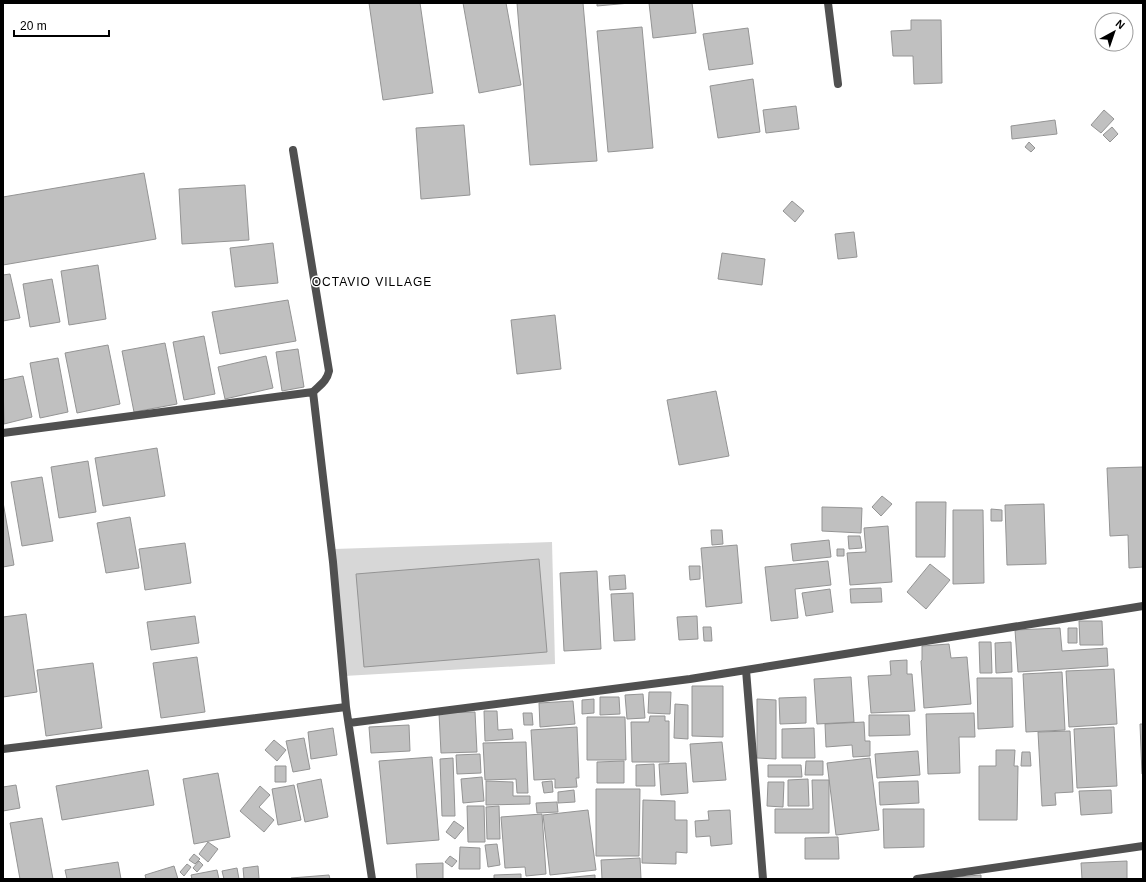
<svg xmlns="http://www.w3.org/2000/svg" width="1146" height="882" viewBox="0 0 1146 882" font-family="Arial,sans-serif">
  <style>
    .green { fill: #d7d7d7 }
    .building { fill: #c0c0c0; stroke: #949494 }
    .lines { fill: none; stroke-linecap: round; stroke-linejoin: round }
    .service { stroke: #505050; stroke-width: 8 }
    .minor { stroke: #505050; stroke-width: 8 }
    .labels { text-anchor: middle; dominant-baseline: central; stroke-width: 3; stroke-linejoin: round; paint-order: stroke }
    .neighbourhood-label { font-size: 12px; letter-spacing: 1px; fill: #000; stroke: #fff }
  </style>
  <rect width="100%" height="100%" fill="#fff"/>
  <path class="green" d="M552,542L555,664L344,676L334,549Z"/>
  <path class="building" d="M369,3H420L433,93L383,100Z
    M463,3H506L521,85L479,93Z
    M517,3H583L597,161L530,165Z
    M597,3H630L597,6Z
    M649,3H692L696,33L653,38Z
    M911,20H941L942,83L914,84L913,56H893L891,31L911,30Z
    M642,27L653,148L608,152L597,31Z
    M748,28L753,64L709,70L703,34Z
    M753,79L760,132L718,138L710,86Z
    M796,106L799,129L766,133L763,110Z
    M1104,110L1114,119L1101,133L1091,125Z
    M1055,120L1057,134L1012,139L1011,126Z
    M464,125L470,195L421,199L416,128Z
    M1112,127L1118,134L1110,142L1103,135Z
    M1029,142L1035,148L1031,152L1025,147Z
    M144,173L156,239L3,265V197Z
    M245,185L249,240L182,244L179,189Z
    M792,201L804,211L795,222L783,211Z
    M854,232L857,257L838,259L835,234Z
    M273,243L278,283L235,287L230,248Z
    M722,253L765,259L762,285L718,279Z
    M98,265L106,319L69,325L61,271Z
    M10,274L20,318L3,321V275Z
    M52,279L60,322L30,327L23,284Z
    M288,300L296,341L220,354L212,312Z
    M555,315L561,369L517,374L511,320Z
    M204,336L215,394L184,400L173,342Z
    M165,343L177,404L134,412L122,351Z
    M108,345L120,404L77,413L65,353Z
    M298,349L304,387L282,391L276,352Z
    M266,356L273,388L225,399L218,367Z
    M58,358L68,412L40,418L30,363Z
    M23,376L32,417L4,424L3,380Z
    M716,391L729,456L679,465L667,400Z
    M157,448L165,496L103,506L95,458Z
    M88,461L96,512L59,518L51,467Z
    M1143,467V567L1129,568L1128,535L1110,536L1107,468Z
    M42,477L53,541L22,546L11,482Z
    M882,496L892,504L881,516L872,507Z
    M3,502L14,565L3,567Z
    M916,502H946L945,557H916Z
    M1044,504L1046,564L1007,565L1005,505Z
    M822,507L862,508L861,533L822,531Z
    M991,509L1002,510V521H991Z
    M953,510H983L984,583L953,584Z
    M130,517L139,568L106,573L97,523Z
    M888,526L892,582L850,585L847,553L866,552L864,528Z
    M711,530H722L723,544L712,545Z
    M848,536H860L862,548L849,549Z
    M829,540L831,557L793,561L791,544Z
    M185,543L191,583L145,590L139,549Z
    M737,545L742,603L706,607L701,548Z
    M837,549H844V556H837Z
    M539,559L547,652L364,667L356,574Z
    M828,561L831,585L795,589L798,618L771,621L765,567Z
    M930,564L950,580L926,609L907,592Z
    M689,566H700V579L690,580Z
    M597,571L601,649L564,651L560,573Z
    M625,575L626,589L610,590L609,576Z
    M881,588L882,602L851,603L850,589Z
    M830,589L833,612L806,616L802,593Z
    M633,593L635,640L614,641L611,594Z
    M26,614L37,692L3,697V617Z
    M195,616L199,643L151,650L147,622Z
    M697,616L698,639L679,640L677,617Z
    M1079,621H1102L1103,645H1080Z
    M703,627H711L712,641H704Z
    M1060,628L1062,651L1107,648L1108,666L1018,672L1015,630Z
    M1068,628H1077V643H1068Z
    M979,642H991L992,673H980Z
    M1011,642L1012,672L996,673L995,643Z
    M949,644L951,658L967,657L971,704L924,708L921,661L922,660V646Z
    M197,657L205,712L161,718L153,663Z
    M907,660V674H912L915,711L871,713L868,676L891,675L890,661Z
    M93,663L102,728L46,736L37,670Z
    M1114,669L1117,724L1069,727L1066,671Z
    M1062,672L1065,730L1026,732L1023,674Z
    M851,677L854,722L817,724L814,679Z
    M977,678H1012L1013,727L978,729Z
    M692,686H723V737L692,736Z
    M649,692H671L670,714L648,713Z
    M643,694L645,718L627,719L625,695Z
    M600,697H619L620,714L600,715Z
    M806,697V723L780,724L779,698Z
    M594,699V713L582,714V700Z
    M757,699L776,700V759L757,758Z
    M573,701L575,724L540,727L539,703Z
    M675,704L688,705V739L674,738Z
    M484,711H497L498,730L512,729L513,739L485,741Z
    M475,712L477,752L441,753L439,713Z
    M523,713H532L533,725H524Z
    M974,713L975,737H959L960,773L928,774L926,714Z
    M869,715H909L910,735L869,736Z
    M650,716H665V721H669V762H632L631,722H649Z
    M587,717H625L626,760H587Z
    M864,722L865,741H870V756L853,757L852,745L826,747L825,724Z
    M1140,724H1143V774H1142Z
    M409,725L410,751L371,753L369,727Z
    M577,727L579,778H576L577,787L555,788V779L534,780L531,730Z
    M1114,727L1117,786L1077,788L1074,729Z
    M333,728L337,755L311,759L308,732Z
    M814,728L815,758H782V729Z
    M1070,731L1073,792L1055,793L1056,805L1042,806L1038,732Z
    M304,738L310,769L293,772L286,741Z
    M274,740L286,750L277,761L265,750Z
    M526,742L528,793H517L516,779L485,780L483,743Z
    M722,742L726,780L693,782L690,744Z
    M996,750H1015L1014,766H1018L1017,820H979V766H996Z
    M918,751L920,775L877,778L875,754Z
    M1022,752H1030L1031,766H1021Z
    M480,754L481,773L457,774L456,755Z
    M432,757L439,840L387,844L379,761Z
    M453,758L455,816H442L440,759Z
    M870,758L879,830L836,835L827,763Z
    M624,761V783H597V762Z
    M806,761H823V775H805Z
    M686,763L688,793L661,795L659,764Z
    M654,764L655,786H636V765Z
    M768,765H801L802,777H768Z
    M275,766H286V782H275Z
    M148,770L154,805L62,820L56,786Z
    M218,773L230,837L194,844L183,779Z
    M482,777L484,801L463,803L461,779Z
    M321,779L328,817L305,822L297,784Z
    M808,779L809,806H788V780Z
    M812,780H829V833H775V809H813Z
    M486,781L513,782V796H530V804L486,805Z
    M552,781L553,792L544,793L542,782Z
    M918,781L919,803L880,805L879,782Z
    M768,782H784L783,807L767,806Z
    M16,785L20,808L3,811V787Z
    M294,785L301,820L278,825L272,789Z
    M260,786L270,795L259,807L274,820L264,832L240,811Z
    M596,789H640L639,856H596Z
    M574,790L575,802L558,803V792Z
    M1111,790L1112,813L1081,815L1079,791Z
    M643,800L675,801V820H687V853L676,852V864L642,863Z
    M557,802L558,812L537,813L536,803Z
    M467,806H484L485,842H468Z
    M499,806L500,839H487L486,807Z
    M883,809H924V847L884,848Z
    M588,810L596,870L550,875L543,815Z
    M730,810L732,844L711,846L710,836L696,837L695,821L709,820L708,811Z
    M542,814L546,874L526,876L525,867L505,868L501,817Z
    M42,818L53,879H20L10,823Z
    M454,821L464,828L455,839L446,832Z
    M838,837L839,859H805V838Z
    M208,842L218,849L208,862L199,854Z
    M497,844L500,865L488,867L485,845Z
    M460,847L480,848V869H459Z
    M194,854L200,859L195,864L189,860Z
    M450,856L457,861L452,867L445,862Z
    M640,858L641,879H602L601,860Z
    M199,861L203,865L197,872L193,868Z
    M1127,861V879H1082L1081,863Z
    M118,862L121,879H67L65,870Z
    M443,863V879H417L416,864Z
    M187,864L191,867L184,876L180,872Z
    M174,866L178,879H146L145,875Z
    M258,866L259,879H244L243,868Z
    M237,868L239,879H224L222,871Z
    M217,870L219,879H192L191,875Z
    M521,874V879H494V875Z
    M329,875L330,879H291V878Z
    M595,875V879H554Z
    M981,875V879H943V878Z"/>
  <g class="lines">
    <path class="service" d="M293,150L329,371C327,381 320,385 313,392"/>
    <path class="minor" d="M828,3L838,84
      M3,433L313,392L333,562L346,707L372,879
      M746,670L763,879
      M349,723L690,679L1143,606
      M3,749L346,707
      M917,879L1143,846"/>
  </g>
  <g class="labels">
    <g class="neighbourhood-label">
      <text x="372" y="282">OCTAVIO VILLAGE</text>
    </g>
  </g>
  <rect width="1146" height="882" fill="none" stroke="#000000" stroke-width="8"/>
  <g transform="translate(1114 32) rotate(40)"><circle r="19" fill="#ffffff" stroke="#999999"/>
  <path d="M0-3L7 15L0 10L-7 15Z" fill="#000000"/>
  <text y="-6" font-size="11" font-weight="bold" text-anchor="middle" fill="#000000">N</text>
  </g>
  <path d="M14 30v6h95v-6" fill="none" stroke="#000000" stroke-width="2"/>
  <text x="20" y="30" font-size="12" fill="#000000" stroke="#ffffff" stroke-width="3" paint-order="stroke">20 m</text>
</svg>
